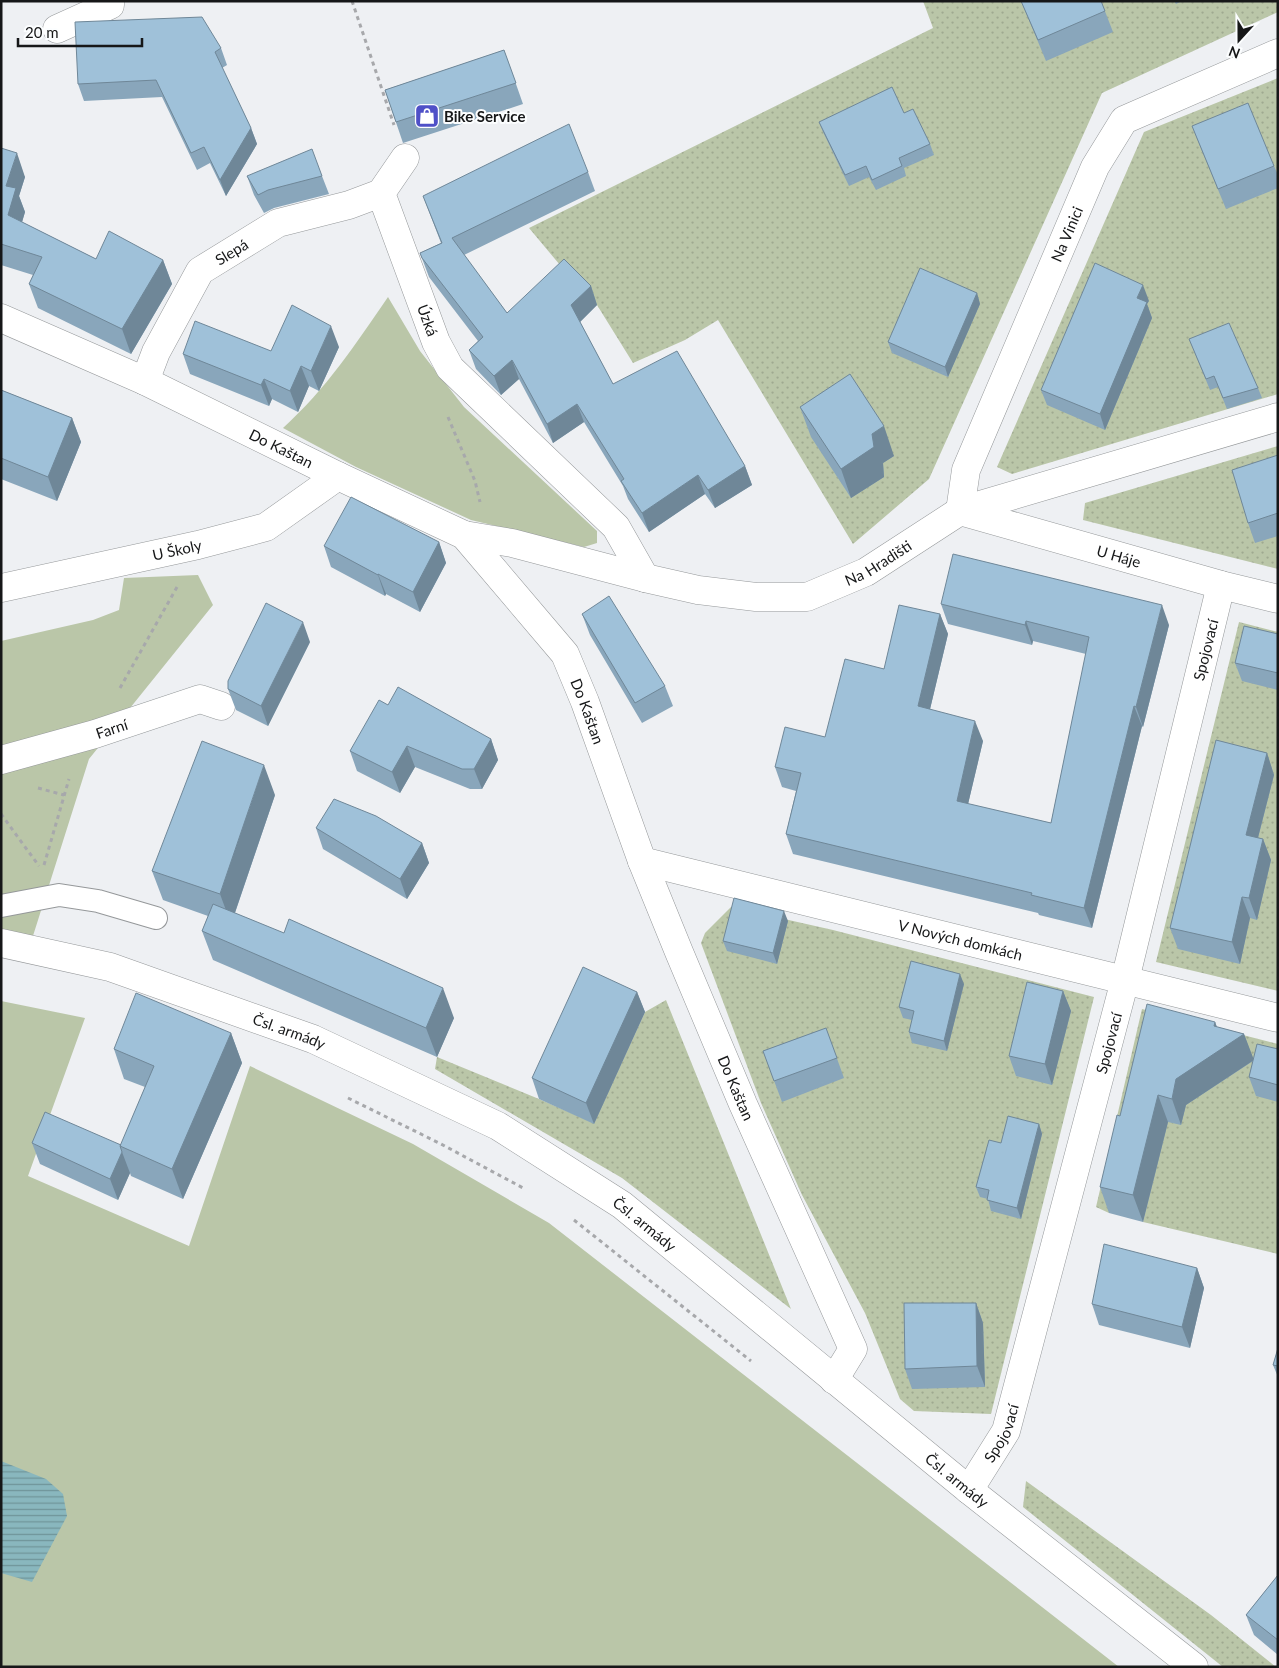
<svg xmlns="http://www.w3.org/2000/svg" width="1279" height="1668" viewBox="0 0 1279 1668" font-family="Lato,sans-serif">
  <style>
    .grass { fill: url(#grass-dots) }
    .park { fill: #bac6a8 }
    .water { fill: url(#water-rules) }
    .lines { fill: none; stroke-linecap: round; stroke-linejoin: round }
    .lane-casing { stroke: #95989a; stroke-width: 24 }
    .street-casing { stroke: #95989a; stroke-width: 29 }
    .path { stroke: #a7a8ab; stroke-width: 3; stroke-dasharray: 4 4; stroke-linecap: butt }
    .lane { stroke: #fff; stroke-width: 22 }
    .street { stroke: #fff; stroke-width: 28 }
    .wall { fill: #89a6bb }
    .shaded-wall { fill: #6f8798 }
    .building { fill: #9fc1d9; stroke: #6f8798 }
    .labels { text-anchor: middle; dominant-baseline: central; stroke-width: 4; stroke-linejoin: round; paint-order: stroke }
    .poi-label { font-size: 15px; font-weight: bold; fill: #161718; stroke: #fcfeff; text-anchor: start }
    .street-label { font-size: 15px; fill: #161718; stroke: #fcfeff }
  </style>
  <defs>
    <pattern id="grass-dots" width="8" height="8" patternUnits="userSpaceOnUse" patternTransform="scale(1.25)"><rect width="8" height="8" fill="#bac6a8"/><path d="M2 2h.1M6 6h.1" fill="none" stroke="#9fa990" stroke-width="1.8" stroke-linecap="round"/></pattern>
    <pattern id="water-rules" width="6" height="5" patternUnits="userSpaceOnUse" patternTransform="scale(1.25)"><rect width="6" height="5" fill="#89b7be"/><path d="M0 2.5h6" fill="none" stroke="#6f9499"/></pattern>
  </defs>
  <rect width="100%" height="100%" fill="#eef0f3"/>
  <path class="grass" d="M923,1H1278V12L1102,93L929,479L853,544L718,320L685,340L633,363L597,305L570,277L529,228L933,28Z
    M1278,78V394L1012,474L997,467L1144,132Z
    M1278,446V569L1083,520L1085,503Z
    M1239,622L1278,632V991L1156,962Z
    M731,907L833,930L1094,997L991,1414L914,1411L900,1399L865,1313L802,1195L761,1103L701,943L705,933Z
    M666,1000L791,1309L622,1178L435,1069L437,1057L539,1099L594,1123L645,1012Z
    M1142,1009L1278,1044V1254L1143,1222L1160,1151L1109,1213L1096,1207Z
    M1026,1481L1211,1615L1276,1667H1223L1023,1507Z"/>
  <path class="park" d="M388,297L420,351L464,407L597,531V543L584,547L471,520L356,467L283,428C327,388 355,345 388,297Z
    M198,575L213,605L89,759L32,939L1,930V641L93,620L119,610L124,578Z
    M1,1001L85,1018L28,1176L189,1246L250,1066L413,1144L549,1223L1119,1667H1Z"/>
  <path class="water" d="M1,1461L46,1479L63,1494L67,1516L32,1582L1,1573Z"/>
  <g class="lines">
    <defs>
      <path id="lane" d="M1,906L59,895L98,901L156,918"/>
      <g id="street">
        <path d="M57,29L110,5V1"/>
        <path id="s1" d="M405,158L381,193L436,342L450,368L616,527L645,578"/>
        <path id="s2" d="M1,318L145,381L338,476L464,535L565,654L585,702L642,861L679,952L743,1104L853,1349L834,1380"/>
        <path id="s3" d="M145,381L156,352L200,271L278,223L349,205L381,193"/>
        <path id="s4" d="M960,511L966,470L1095,167L1124,120L1278,53"/>
        <path id="s5" d="M960,511L1221,585L1278,599"/>
        <path id="s6" d="M464,535L512,543L645,578L698,590L756,597H807L866,572L960,511L1278,417"/>
        <path id="s7" d="M1,588L198,545L266,527L338,476"/>
        <path id="s8" d="M1,760L95,734L200,699L221,706"/>
        <path id="s9" d="M642,861L1278,1018"/>
        <path id="s10" d="M1,943L110,967L313,1039L498,1126L622,1205L969,1490L1194,1667"/>
        <path id="s11" d="M969,1490L1006,1431L1125,980L1221,585"/>
      </g>
    </defs>
    <use href="#lane" class="lane-casing"/>
    <use href="#street" class="street-casing"/>
    <path class="path" d="M352,1L394,125
      M448,417L475,481L480,502
      M120,688L177,587
      M38,788L64,795
      M1,814L39,866
      M44,865L69,779
      M348,1098L441,1144L525,1189
      M574,1220L751,1361"/>
    <use href="#lane" class="lane"/>
    <use href="#street" class="street"/>
  </g>
  <path class="wall" d="M1021,1H1101L1113,32L1046,61Z
    M1174,1H1182L1176,4Z
    M221,48L227,65L222,68L251,128L257,144L226,196L210,163L197,170L162,97L84,101L78,84Z
    M504,50L523,104L403,143L385,90Z
    M904,113L930,144L934,155L904,168L906,176L876,190L869,177L849,186L823,132L819,122Z
    M1192,126L1274,166L1278,175V188L1226,209L1200,146Z
    M1,148L25,177L19,196L25,212L22,222L96,259L163,260L172,284L131,354L38,308L29,284L33,275L1,265Z
    M588,172L595,191L464,255L507,313L591,286L597,305L580,322L613,384L745,466L752,485L715,508L705,494L649,532L628,499L623,486L584,422L553,443L519,379L501,395L476,369L469,350L478,341L429,277L420,253L441,243L423,196Z
    M247,176H322L329,194L274,208L264,213L254,195Z
    M977,293L980,304L948,377L892,353L888,342Z
    M1149,301L1147,304L1152,318L1105,430L1047,405L1041,390Z
    M1189,339L1258,388L1262,398L1227,409L1218,387L1210,390Z
    M339,347L319,391L309,386L298,412L272,399L269,406L190,374L183,354L271,351Z
    M1,390L72,418L81,442L57,501L1,479Z
    M800,407L894,456L883,463L884,477L851,498L811,437Z
    M1278,455V536L1255,543L1248,523Z
    M439,542L446,563L420,612L386,594L385,596L331,567L324,546Z
    M941,604L1169,625L1143,727L1142,726L1092,928L1039,915L1038,913L793,854L786,834L796,791L782,787L775,767L825,737L884,669L940,614L948,634L930,709L983,741L968,804L1051,823L1086,654L1033,641L1032,645L948,624Z
    M582,614L665,686L673,706L642,723L590,635Z
    M1278,634V690L1242,681L1235,663Z
    M310,642L268,726L236,710L228,689Z
    M388,705L491,739L498,760L482,789H470L415,767L400,793L357,771L350,751Z
    M1267,753L1274,775L1258,838L1263,839L1271,860L1257,920L1250,918L1240,964L1178,949L1170,928Z
    M275,795L235,913L454,1018L437,1057L213,960L202,931L208,916L163,900L152,871Z
    M316,828L422,843L429,863L407,899L323,849Z
    M788,921L777,964L727,951L723,941Z
    M964,984L947,1051L912,1043L909,1032L912,1020L903,1018L899,1007Z
    M1063,991L1071,1011L1052,1085L1016,1076L1009,1056Z
    M637,992L645,1012L594,1124L539,1099L532,1078Z
    M1215,1022L1217,1027L1244,1034L1253,1059L1278,1049V1102L1256,1096L1249,1077L1253,1061L1186,1105L1181,1125L1168,1122L1143,1222L1109,1213L1100,1187L1120,1116Z
    M826,1028L844,1078L782,1102L763,1051Z
    M231,1033L242,1063L183,1199L131,1176L130,1173L118,1200L40,1164L32,1143L121,1145L145,1087L124,1079L114,1049Z
    M1039,1124L1042,1134L1021,1219L991,1211L988,1199L980,1197L976,1187Z
    M1197,1268L1204,1288L1190,1348L1099,1325L1092,1304Z
    M976,1303L983,1323L985,1387L912,1389L905,1369Z
    M1278,1348V1377L1273,1365Z
    M1278,1575V1655L1254,1635L1246,1615Z"/>
  <path class="shaded-wall" d="M251,128L257,144L226,196L220,180Z
    M17,153L25,177L19,196L25,212L17,239L8,215L6,186Z
    M163,260L172,284L131,354L122,329Z
    M1143,285L1149,301L1147,304L1152,318L1105,430L1100,414L1137,298Z
    M591,286L597,305L578,324L571,305Z
    M977,293L980,304L948,377L945,367Z
    M331,326L339,347L319,391L311,371Z
    M512,360L519,379L501,395L494,376Z
    M301,366L309,386L298,412L290,391Z
    M264,379L272,399L269,406L261,385Z
    M577,404L584,422L553,443L547,424Z
    M72,418L81,442L57,501L48,477Z
    M884,426L894,456L883,463L884,477L851,498L841,469L872,434Z
    M745,466L752,485L715,508L708,490Z
    M698,475L705,494L649,532L642,513Z
    M439,542L446,563L420,612L413,592Z
    M378,574L386,594L385,596L378,575Z
    M1162,605L1169,625L1143,727L1136,707Z
    M940,614L948,634L926,726L918,706Z
    M1026,621L1033,641L1032,645L1025,625Z
    M303,622L310,642L268,726L261,706Z
    M1134,706L1142,726L1092,928L1084,908Z
    M975,721L983,741L964,821L957,801Z
    M491,739L498,760L482,789L474,769Z
    M407,746L415,767L400,793L392,772Z
    M1267,753L1274,775L1253,857L1246,835Z
    M264,765L275,795L231,924L220,894Z
    M1263,839L1271,860L1257,920L1249,898Z
    M422,843L429,863L407,899L400,879Z
    M1242,897L1250,918L1240,964L1232,942Z
    M784,911L788,921L777,964L773,953Z
    M960,974L964,984L947,1051L944,1041Z
    M443,988L454,1018L437,1057L426,1028Z
    M1063,991L1071,1011L1052,1085L1045,1064Z
    M637,992L645,1012L594,1124L586,1103Z
    M1215,1022L1224,1047L1244,1034L1254,1060L1186,1105L1181,1125L1172,1099L1176,1079L1214,1026Z
    M231,1033L242,1063L183,1199L172,1169Z
    M1158,1095L1168,1122L1143,1222L1133,1195Z
    M1039,1124L1042,1134L1021,1219L1017,1208Z
    M122,1152L130,1173L118,1200L110,1179Z
    M1197,1268L1204,1288L1190,1348L1182,1327Z
    M976,1303L983,1323L985,1387L977,1366Z"/>
  <path class="building" d="M1021,1H1101L1105,11L1038,40Z
    M202,17L221,48L215,52L251,128L220,180L204,147L191,153L156,80L78,84L75,22Z
    M504,50L516,83L396,122L385,90Z
    M892,87L904,113L913,109L930,144L899,158L902,166L872,180L866,166L845,175L819,122Z
    M1248,103L1274,166L1218,189L1192,126Z
    M569,124L588,172L452,238L507,313L564,259L591,286L571,305L613,384L677,351L745,466L708,490L698,475L642,513L621,481L624,479L577,404L547,424L512,360L494,376L469,350L483,337L422,258L420,253L442,243L423,196Z
    M1,148L17,153L6,186L16,188L8,215L96,259L109,231L163,260L122,329L29,284L42,257L1,244Z
    M312,149L322,176L268,190L258,195L247,176Z
    M1095,263L1143,285L1137,298L1147,302L1100,414L1041,390Z
    M920,268L977,293L945,367L888,342Z
    M292,305L331,326L311,371L301,366L290,391L264,379L261,385L183,354L195,321L271,351Z
    M1229,323L1258,388L1223,398L1214,376L1206,379L1189,339Z
    M850,374L884,426L872,434L874,447L841,469L800,407Z
    M1,390L72,418L48,477L1,458Z
    M1278,455V513L1248,523L1232,470Z
    M351,497L439,542L413,592L378,574V575L324,546Z
    M953,554L1162,605L1136,707L1134,706L1084,908L1031,895L1032,893L786,834L801,773L775,767L785,727L825,737L845,659L884,669L899,605L940,614L918,706L975,721L957,801L1051,823L1089,637L1026,621L1025,625L941,604Z
    M609,596L665,686L635,703L582,614Z
    M266,603L303,622L261,706L228,689V681Z
    M1244,626L1278,634V673L1235,663Z
    M398,687L491,739L474,769H462L407,746L392,772L350,751L379,700L388,705Z
    M1216,740L1267,753L1246,835L1263,839L1249,898L1242,897L1232,942L1170,928Z
    M202,741L264,765L220,894L152,871Z
    M334,799L376,816L422,843L400,879L316,828Z
    M734,898L784,911L773,953L723,941Z
    M213,904L284,933L289,919L443,988L426,1028L202,931Z
    M911,961L960,974L944,1041L909,1032L914,1011L899,1007Z
    M583,967L637,992L586,1103L532,1078Z
    M1027,982L1063,991L1045,1064L1009,1056Z
    M136,993L231,1033L172,1169L120,1146L154,1066L114,1049Z
    M1147,1004L1215,1022L1214,1026L1244,1034L1176,1079L1172,1099L1158,1095L1133,1195L1100,1187L1117,1115L1120,1116Z
    M826,1028L837,1058L774,1081L763,1051Z
    M1257,1044L1278,1049V1085L1249,1077Z
    M45,1112L121,1145L120,1146L122,1152L110,1179L32,1143Z
    M1008,1116L1039,1124L1017,1208L987,1200L989,1190L976,1187L989,1140L1001,1143Z
    M1104,1244L1197,1268L1182,1327L1092,1304Z
    M904,1303H976L977,1366L905,1369Z
    M1278,1348V1366L1273,1365Z
    M1278,1575V1640L1246,1615Z"/>
  <defs>
    <symbol id="shop-square" viewBox="-11 -11 22 22"><rect x="-9" y="-9" width="18" height="18" rx="4" fill="#4f50c7" stroke="#fcfeff"/><path d="M-5-2.5h2.3a2.7 3.5 0 0 1 5.4 0H5L5.5 6h-11ZM-1.5-2.5h3a1.5 2.3 0 0 0-3 0Z" fill="#fff"/></symbol>
  </defs>
  <g fill-rule="evenodd">
    <use href="#shop-square" x="413" y="102" width="28" height="28"/>
  </g>
  <g class="labels">
    <g class="poi-label">
      <text x="444" y="116">Bike Service</text>
    </g>
    <g class="street-label">
      <text stroke="none"><textPath href="#s4" startOffset="298">Na Vinici</textPath></text>
      <text stroke="none"><textPath href="#s3" startOffset="160">Slepá</textPath></text>
      <text stroke="none"><textPath href="#s1" startOffset="178">Úzká</textPath></text>
      <text stroke="none"><textPath href="#s2" startOffset="309">Do Kaštan</textPath></text>
      <text stroke="none"><textPath href="#s7" startOffset="180">U Školy</textPath></text>
      <text stroke="none"><textPath href="#s5" startOffset="165">U Háje</textPath></text>
      <text stroke="none"><textPath href="#s6" startOffset="429">Na Hradišti</textPath></text>
      <text stroke="none"><textPath href="#s11" startOffset="876">Spojovací</textPath></text>
      <text stroke="none"><textPath href="#s2" startOffset="729">Do Kaštan</textPath></text>
      <text stroke="none"><textPath href="#s8" startOffset="115">Farní</textPath></text>
      <text stroke="none"><textPath href="#s9" startOffset="328">V Nových domkách</textPath></text>
      <text stroke="none"><textPath href="#s10" startOffset="302">Čsl. armády</textPath></text>
      <text stroke="none"><textPath href="#s11" startOffset="471">Spojovací</textPath></text>
      <text stroke="none"><textPath href="#s2" startOffset="1134">Do Kaštan</textPath></text>
      <text stroke="none"><textPath href="#s10" startOffset="708">Čsl. armády</textPath></text>
      <text stroke="none"><textPath href="#s11" startOffset="66">Spojovací</textPath></text>
      <text stroke="none"><textPath href="#s10" startOffset="1112">Čsl. armády</textPath></text>
    </g>
  </g>
  <rect width="1279" height="1668" fill="none" stroke="#161718" stroke-width="5"/>
  <g transform="translate(1239 40) rotate(201)" stroke="#fcfeff" stroke-width="4" paint-order="stroke">
  <path d="M0-4L9 19L0 12L-9 19Z" fill="#161718"/>
  <text y="-8" font-size="14" font-weight="bold" text-anchor="middle" fill="#161718">N</text>
  </g>
  <path d="M18 38v8h124v-8" fill="none" stroke="#161718" stroke-width="2.5"/>
  <text x="25" y="38" font-size="15" fill="#161718" stroke="#fcfeff" stroke-width="4" paint-order="stroke">20 m</text>
</svg>
